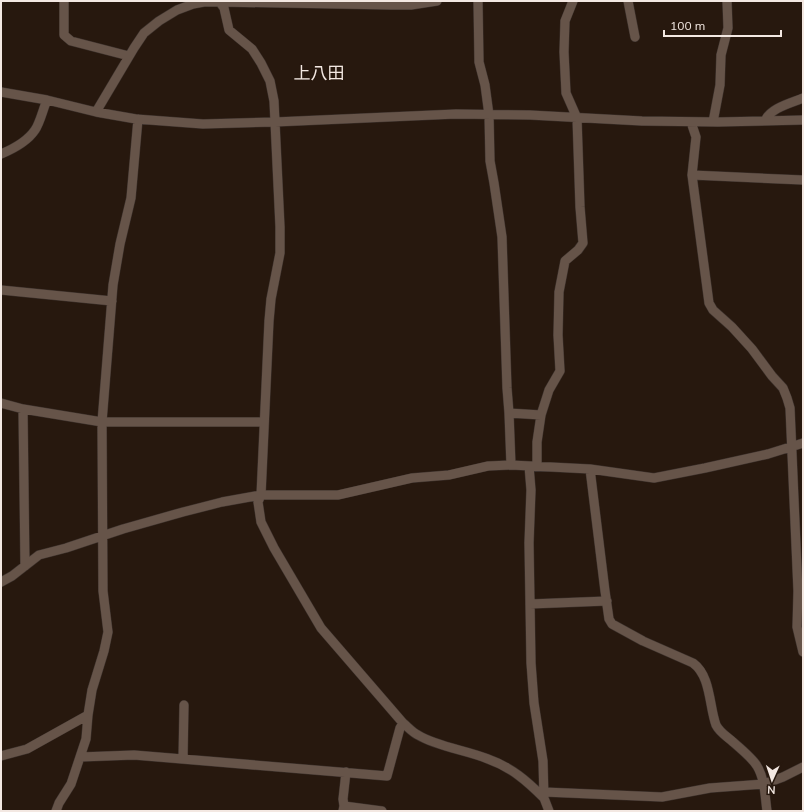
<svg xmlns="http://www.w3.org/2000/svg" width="804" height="812" viewBox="0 0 804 812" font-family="Mulish,'Noto Sans JP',sans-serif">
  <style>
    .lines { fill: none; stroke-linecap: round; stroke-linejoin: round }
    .minor-casing { stroke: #3d322d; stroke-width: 10 }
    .minor { stroke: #665449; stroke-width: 9 }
    .labels { text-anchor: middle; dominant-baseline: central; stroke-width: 3; stroke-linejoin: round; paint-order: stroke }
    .quarter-label { font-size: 17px; fill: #f3e8e2; stroke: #27180e }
  </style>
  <rect width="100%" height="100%" fill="#27180e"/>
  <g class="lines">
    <defs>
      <path id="minor" d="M64,1V35L71,41L129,56
        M219,1L224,8L229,30L252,49L261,63L270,81L274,101L280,227V253L271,299L269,321L261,495L258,502L261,522L274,548L321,628L403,723C408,727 412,732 418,735C438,747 466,750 488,759C511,767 527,781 544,798
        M478,1L479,62L485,85L489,115L490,161L494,183L502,237L507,388L509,413L511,465
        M628,1L635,37
        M1,92L47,100L96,112L136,119L203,124L275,122L456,114L530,115L642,121L718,122L803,120
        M96,112L134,48L144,33L159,21L177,10L193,4L204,2H220L391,5H411L437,1
        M765,121C770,108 791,103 803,98
        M691,122L696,137L692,175L709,303L713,310L732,327L752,349L772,376L783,388L787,398L790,408L798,591L797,627L803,652
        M713,122L720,85L721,55L728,28L727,1
        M1,154C13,149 27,142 35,130C40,123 43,109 47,100
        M692,175L803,180
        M1,290L112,301
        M1,403L23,409L102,422H264
        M23,409L25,566
        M509,413L541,415
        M529,466L531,490L529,543L531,663L534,703L543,761L544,798L549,811
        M537,466V442L541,415L549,390L560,371L558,335L559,292L565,261L578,250L583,243L580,207L577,118L566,93L564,52L565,21L573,1
        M590,469L605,591L609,619L612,624L643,641L693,663C711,676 709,706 716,725C720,733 728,737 733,742C740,748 753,759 757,766C765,779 765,797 767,811
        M1,582L12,576L39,555L66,548L123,529L183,512L222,502L261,495H338L412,478L449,475L488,466L511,465L590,469L654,478L705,468L768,454L803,443
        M530,604L607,601
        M1,756L27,749L88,715
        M80,757L134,755L387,776L400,728L403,723
        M183,759L184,705
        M544,792L662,797L710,788L764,784L783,777L803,767
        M344,806L382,811
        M56,811L59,803L71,784L86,739L88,715L92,690L104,651L108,632L103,591L102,422L113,285L120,244L131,198L138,119
        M343,811L344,806L343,799L346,772"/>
    </defs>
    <use href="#minor" class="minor-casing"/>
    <use href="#minor" class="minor"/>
  </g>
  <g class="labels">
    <g class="quarter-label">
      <text x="319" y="72">上八田</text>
    </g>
  </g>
  <rect width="804" height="812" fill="none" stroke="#f3e8e2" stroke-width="4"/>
  <g transform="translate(772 780) rotate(183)" stroke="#27180e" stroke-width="3" paint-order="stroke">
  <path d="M0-3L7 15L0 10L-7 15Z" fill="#f3e8e2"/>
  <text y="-6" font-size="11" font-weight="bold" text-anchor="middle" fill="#f3e8e2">N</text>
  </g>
  <path d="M664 30v6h117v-6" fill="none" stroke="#f3e8e2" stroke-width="2"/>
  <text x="670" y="30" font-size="12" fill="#f3e8e2" stroke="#27180e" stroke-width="3" paint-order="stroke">100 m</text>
</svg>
